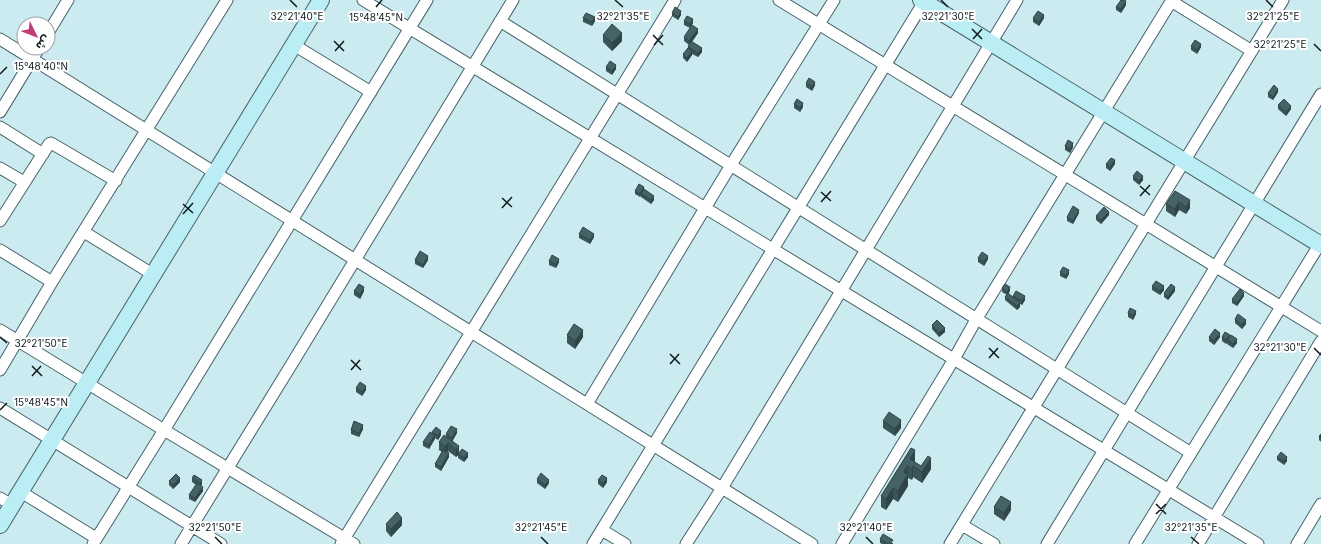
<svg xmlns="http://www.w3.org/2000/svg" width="1321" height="544" viewBox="0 0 1321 544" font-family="Inter,'Noto Sans Arabic',sans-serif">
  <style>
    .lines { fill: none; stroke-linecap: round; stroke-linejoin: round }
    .street-casing { stroke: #476468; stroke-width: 13 }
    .secondary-casing { stroke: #476468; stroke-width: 18 }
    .street { stroke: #fff; stroke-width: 11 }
    .secondary { stroke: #baeef4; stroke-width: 16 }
    .wall { fill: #3b5458 }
    .shaded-wall { fill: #304547 }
    .building { fill: #456266; stroke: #304547 }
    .ticks { fill: none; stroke: #0f1a1c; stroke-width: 1.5 }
    .ticks-label { font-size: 10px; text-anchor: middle; fill: #0f1a1c; stroke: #fff; stroke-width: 4; stroke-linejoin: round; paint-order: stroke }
  </style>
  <rect width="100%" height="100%" fill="#cbebf0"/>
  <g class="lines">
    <defs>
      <path id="street" d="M363,0L1258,544
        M779,0L1321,331
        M1171,1L1252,51
        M500,21L1191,453
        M48,33L68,0
        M0,39L812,544
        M294,45L371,92
        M0,112L39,48
        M0,127L43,154
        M0,168L24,182
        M0,221L49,144L51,143L116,181
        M84,232L154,275
        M0,250L52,282
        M0,330L164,430L354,544
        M0,370L52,282L227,0
        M587,404L731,165L834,0
        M0,408L221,544
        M21,492L96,538
        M0,498L12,505
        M962,525L994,544
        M602,530L625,544
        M93,544L164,430L427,0
        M181,544L293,362L513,0
        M341,544L675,0
        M593,544L925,0
        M686,544L722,488L1017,0
        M842,544L954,359L977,318L1172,0
        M950,544L1283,0
        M1047,544L1321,94
        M1135,544L1321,242
        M1198,544L1321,341
        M1297,544L1321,504"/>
      <path id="secondary" d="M921,0L1321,245
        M0,525L321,0"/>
    </defs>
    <use href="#street" class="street-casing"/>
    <use href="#secondary" class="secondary-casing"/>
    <use href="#street" class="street"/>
    <use href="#secondary" class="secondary"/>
  </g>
  <path class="wall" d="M1126,5L1121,13L1116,10V7Z
    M672,13L681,15L678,20L672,16Z
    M583,18L595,21L592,26L583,22Z
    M1033,18H1044L1039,26L1033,22Z
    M684,21L693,23L690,28L698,33L692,42L702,52L698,57L692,54V55L687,62L683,58V54L688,48L689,45L684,41V37L690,28L684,25Z
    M603,35L622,41L612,51L603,42Z
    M1191,46L1201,47L1197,54L1191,50Z
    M606,67L616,69L612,75L606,71Z
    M806,83L815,85L812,91L806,87Z
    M1278,92L1273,100L1268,97V93Z
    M794,104L803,107L800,112L794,108Z
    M1278,105L1291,109L1286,116L1278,109Z
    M1065,146L1073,147L1070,153L1065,150Z
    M1106,164H1115L1110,171L1106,168Z
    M1133,176L1143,180L1139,185L1133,180Z
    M644,190L654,200L651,204L641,197V195L640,197L635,194V191Z
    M1175,191L1190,208L1186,214L1179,210L1175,217L1166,211V204Z
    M1079,213L1073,224L1067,221V217Z
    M1109,215L1101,224L1096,220V216Z
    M579,234L594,237L590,244L579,238Z
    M978,258L988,259L984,266L978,262Z
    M415,260H428L423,268L415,264Z
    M549,261L559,262L556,268L549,265Z
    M1060,272L1069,274L1066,279L1060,276Z
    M1152,286L1164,290L1160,295L1152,290Z
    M1002,288L1010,291L1008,294L1013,297V296L1025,300L1022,305L1020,304V307L1017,310L1005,300V297L1007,295L1002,292Z
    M354,291H364L360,299L354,295Z
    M1175,291L1168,300L1164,297V293Z
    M1244,296L1237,306L1232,303V299Z
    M1128,313L1136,314L1133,320L1128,317Z
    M1235,319L1246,324L1242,329L1235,323Z
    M932,325L945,332L939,337L932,329Z
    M567,335L583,337L575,349L567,343Z
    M1209,337H1220L1214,345L1209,341Z
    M1222,337H1230L1237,343L1233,348L1227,344V342L1226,344L1222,341Z
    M356,388L366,390L362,396L356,392Z
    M883,421L901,428L895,436L883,428Z
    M363,429L359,437L351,434V430Z
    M432,432L441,435L438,440L435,438L429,449L423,446V442L432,433Z
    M457,433L452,441L459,452L468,457L464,462L458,458V455L456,457L448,451L447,452L449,457L441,471L435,467V464L442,452L439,450V442L446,436V434Z
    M1321,434V442L1319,440V436Z
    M911,448L915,461V462L921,466L931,469L922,483L913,477L912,480L908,478V486L898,502L893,499L886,510L881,507V496Z
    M1277,457L1287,461L1284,465L1277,460Z
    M192,478L202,484L201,486L203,491L195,502L189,499V495L196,485L192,482Z
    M537,479L549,483L545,489L537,483Z
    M598,480L607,482L603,488L598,484Z
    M169,481L180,482L173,489L169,485Z
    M994,507L1011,510L1004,521L994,514Z
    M386,524L402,525L391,537L386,531Z
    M880,539L893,543V544H882L880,543Z"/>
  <path class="shaded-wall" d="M1126,1V5L1121,13V9Z
    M681,11V15L678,20V17Z
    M1044,15V18L1039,26V22Z
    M595,17V21L592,26V22Z
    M693,19V23L690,28V24Z
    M698,29V33L689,45V41Z
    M622,33V41L612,51V43Z
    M1201,44V47L1197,54V50Z
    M702,48V52L698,57V53Z
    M692,51V55L687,62V58Z
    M616,65V69L612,75V71Z
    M815,82V85L812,91V87Z
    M1278,89V92L1273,100V97Z
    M803,103V107L800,112V108Z
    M1291,106V109L1286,116V112Z
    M1073,143V147L1070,153V149Z
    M1115,160V164L1110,171V167Z
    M1143,176V180L1139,185V181Z
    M644,187V191L641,194V195L640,197V194Z
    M654,196V200L651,204V200Z
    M1190,200V208L1186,214V207Z
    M1179,202V210L1175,217V209Z
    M1079,210V213L1073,224V221Z
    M1109,212V215L1101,224V220Z
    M594,234V237L590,244V240Z
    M428,256V260L423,268V265Z
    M988,256V259L984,266V262Z
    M559,259V262L556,268V264Z
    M1069,270V274L1066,279V276Z
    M1164,286V290L1160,295V291Z
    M364,287V291L360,299V295Z
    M1010,287V291L1007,295V292Z
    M1175,287V291L1168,300V297Z
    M1244,293V296L1237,306V303Z
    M1025,296V300L1022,305V301Z
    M1020,303V307L1017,310V306Z
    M1136,311V314L1133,320V316Z
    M1246,320V324L1242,329V325Z
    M945,328V332L939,337V333Z
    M583,330V337L575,349V341Z
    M1220,333V337L1214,345V341Z
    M1230,335V339L1227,340V342L1226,344V340Z
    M1237,339V343L1233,348V344Z
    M366,386V390L362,396V392Z
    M901,420V428L895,436V429Z
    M363,425V429L359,437V433Z
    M457,429V433L452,442V438Z
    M441,431V435L438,440V436Z
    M435,435V439L429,449V445Z
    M448,443V451L445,455V447Z
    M459,446V454H458V455L456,457V450Z
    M915,450V461L911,468L910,459Z
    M449,453V457L441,471V467Z
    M468,453V457L464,462V458Z
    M1287,457V461L1284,465V461Z
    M931,458V469L922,483V472Z
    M907,466L908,486L898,502V491L904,472Z
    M913,466V477L912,480V469Z
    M180,478V482L173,489V485Z
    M607,478V482L603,488V484Z
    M202,480V484L200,487V483Z
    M549,480V483L545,489V485Z
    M203,487V491L195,502V498Z
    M893,488V499L886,510V499Z
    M1011,502V510L1004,521V513Z
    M402,518V525L391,537V529Z"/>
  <path class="building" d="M1121,0H1124L1126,1L1121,9L1116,7Z
    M675,7L681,11L678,17L672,13Z
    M1038,11L1044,15L1039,22L1033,18Z
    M586,13L595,17L592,22L583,18Z
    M687,16L693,19L690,24L684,21Z
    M612,24L622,33L612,43L603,35Z
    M692,25L698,29L689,41L684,37Z
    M1195,40L1201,44L1197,50L1191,46Z
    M691,41L702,48L698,53L688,47Z
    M688,48L692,51L687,58L683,54Z
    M610,61L616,65L612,71L606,67Z
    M809,78L815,82L812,87L806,83Z
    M1274,85L1278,89L1273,97L1268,93Z
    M797,99L803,103L800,108L794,104Z
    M1284,99L1291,106L1286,112L1278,105Z
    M1068,140L1073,143L1070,149L1065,146Z
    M1111,158L1115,160L1110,167L1106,164Z
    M1137,171L1143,176L1139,181L1133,176Z
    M639,184L644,187L640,194L635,191Z
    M644,189L654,196L651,200L641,194Z
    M1175,191L1190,200L1186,207L1179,202L1175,209L1166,204Z
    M1073,206L1079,210L1073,221L1067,217Z
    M1104,207L1109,212L1101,220L1096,216Z
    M583,227L594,234L590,240L579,234Z
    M420,251L428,256L423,265L415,260Z
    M982,252L988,256L984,262L978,258Z
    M552,255L559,259L556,264L549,261Z
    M1063,267L1069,270L1066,276L1060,272Z
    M1156,281L1164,286L1160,291L1152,286Z
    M359,284L364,287L360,295L354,291Z
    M1005,284L1010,287L1007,292L1002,288Z
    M1171,284L1175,287L1168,297L1164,293Z
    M1240,289L1244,293L1237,303L1232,299Z
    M1016,291L1025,296L1022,301L1013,296Z
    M1008,293L1020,303L1017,306L1005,297Z
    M1130,308L1136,311L1133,316L1128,313Z
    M1238,314L1246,320L1242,325L1235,319Z
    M937,320L945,328L939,333L932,325Z
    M574,324L583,330L575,341L567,335Z
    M1215,329L1220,333L1214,341L1209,337Z
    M1225,332L1230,335L1226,340L1222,337Z
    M1231,335L1237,339L1233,344L1227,340Z
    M360,382L366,386L362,392L356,388Z
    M889,412L901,420L895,429L883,421Z
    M354,421L363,425L359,433L351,430Z
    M451,426L457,429L452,438L446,434Z
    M436,427L441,431L438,436L432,432Z
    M430,432L435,435L429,445L423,442Z
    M1321,434V438L1319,436Z
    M444,435L459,446L456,450L448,443L445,447L439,442Z
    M911,448L915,450L910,459L921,466L928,456L931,458L922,472L913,466L912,469L907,466L904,472L908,474L898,491L893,488L886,499L881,496Z
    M462,449L468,453L464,458L458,454Z
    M443,450L449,453L441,467L435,464Z
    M1281,452L1287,457L1284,461L1277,457Z
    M541,473L549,480L545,485L537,479Z
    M176,474L180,478L173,485L169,481Z
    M194,475L202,480L200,483L192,478Z
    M602,475L607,478L603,484L598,480Z
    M197,483L203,487L195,498L189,495Z
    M1001,496L1011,502L1004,513L994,507Z
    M397,512L402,518L391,529L386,524Z
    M883,534L893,540L890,544H888L880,539Z"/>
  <path class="ticks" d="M290,0L297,7M615,0L623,7M941,0L948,7M1266,0L1273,7M376,7L382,0M972,29L982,39M653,35L663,45M973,39L982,29M334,41L344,51M1314,44L1321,51M654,45L663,35M335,51L344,41M0,74L7,67M1140,186L1150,195M821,192L831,201M1140,196L1150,185M502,198L512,207M821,202L831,191M183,204L193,213M502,208L512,197M183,214L193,203M0,337L7,343M989,348L999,358M1314,348L1321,355M670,354L680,364M989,358L998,348M351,360L361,370M670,364L679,354M32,366L42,376M351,370L360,360M32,376L41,366M0,410L7,403M1156,504L1166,514M1156,514L1166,504M215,537L222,544M541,537L548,544M866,537L873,544M1191,537L1199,544"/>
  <g class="ticks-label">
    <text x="623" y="20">32°21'35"E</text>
    <text x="948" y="20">32°21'30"E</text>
    <text x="1273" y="20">32°21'25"E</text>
    <text x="297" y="20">32°21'40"E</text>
    <text x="376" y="21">15°48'45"N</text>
    <text x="1280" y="48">32°21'25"E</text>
    <text x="41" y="70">15°48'40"N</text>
    <text x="41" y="347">32°21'50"E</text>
    <text x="1280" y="351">32°21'30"E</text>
    <text x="41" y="406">15°48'45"N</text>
    <text x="215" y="531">32°21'50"E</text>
    <text x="541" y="531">32°21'45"E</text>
    <text x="866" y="531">32°21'40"E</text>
    <text x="1191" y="531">32°21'35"E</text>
  </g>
  <g transform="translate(36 36) rotate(133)"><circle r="19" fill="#ffffff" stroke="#9fa3a4"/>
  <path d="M0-3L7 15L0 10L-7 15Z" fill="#c23a77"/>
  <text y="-6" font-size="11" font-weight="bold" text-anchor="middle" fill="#0f1a1c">ش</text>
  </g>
</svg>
